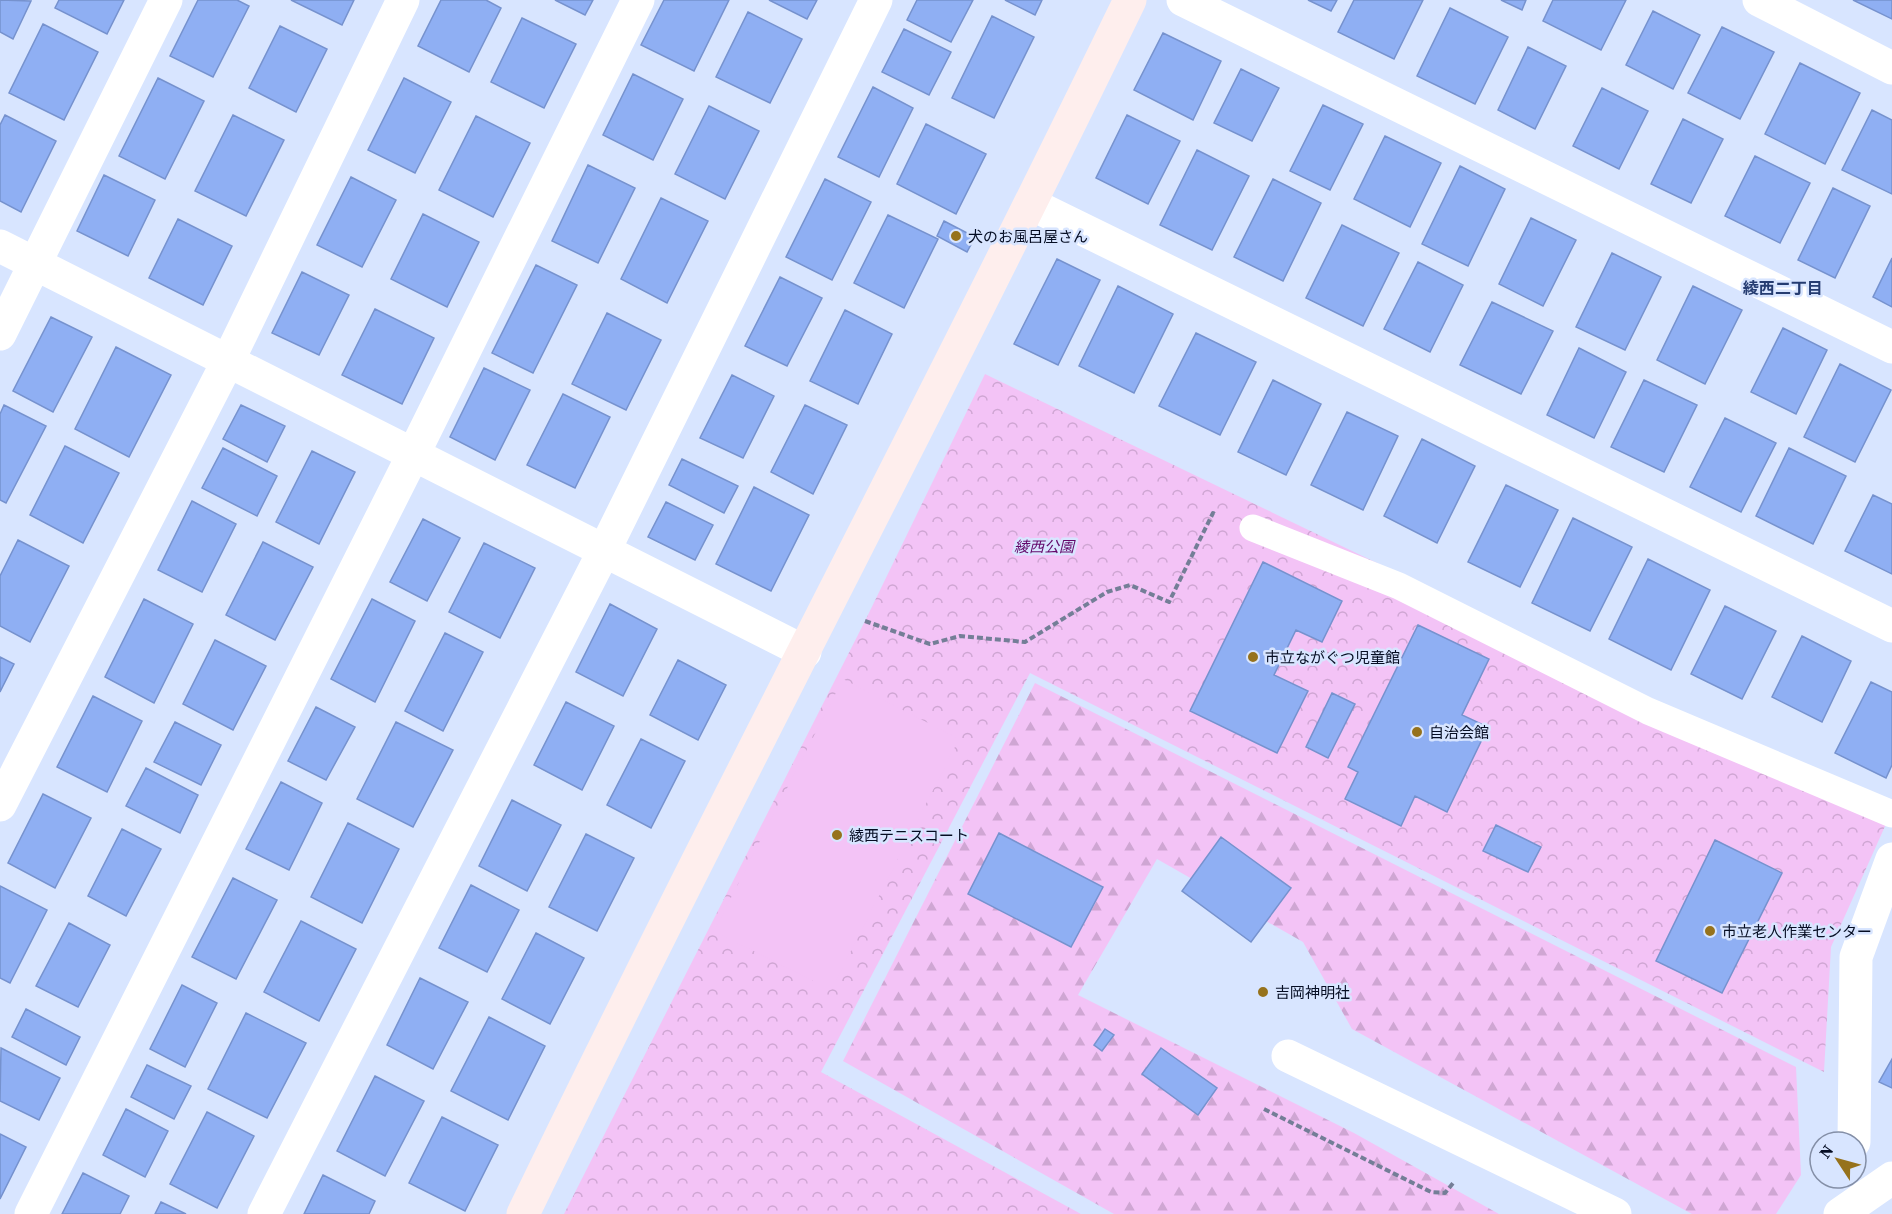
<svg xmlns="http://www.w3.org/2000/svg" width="1892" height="1214" viewBox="0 0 1892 1214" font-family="'Source Serif 4','Noto Sans JP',serif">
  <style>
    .forest { fill: url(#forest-firs) }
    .park { fill: url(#park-crowns) }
    .pitch { fill: #f3c3f6 }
    .building { fill: #8faff3; stroke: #7692ce; stroke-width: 1.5 }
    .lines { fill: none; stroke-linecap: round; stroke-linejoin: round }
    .path { stroke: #747e97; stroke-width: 4; stroke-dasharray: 6 3; stroke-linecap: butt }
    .lane { stroke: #fff; stroke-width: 27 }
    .street { stroke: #fff; stroke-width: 33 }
    .secondary { stroke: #feeeed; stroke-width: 33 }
    .poi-dot { fill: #96721c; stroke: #d8e5ff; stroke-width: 2 }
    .labels { text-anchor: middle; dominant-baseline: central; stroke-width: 5; stroke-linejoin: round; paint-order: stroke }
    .poi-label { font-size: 15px; fill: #050d23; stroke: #d8e5ff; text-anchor: start }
    .park-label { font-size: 15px; font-style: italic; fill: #63076a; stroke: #d8e5ff }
    .neighbourhood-label { font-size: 16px; font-weight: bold; fill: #253c71; stroke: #d8e5ff }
  </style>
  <defs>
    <pattern id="forest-firs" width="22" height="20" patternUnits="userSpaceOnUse" patternTransform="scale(1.5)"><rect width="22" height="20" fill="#f3c3f6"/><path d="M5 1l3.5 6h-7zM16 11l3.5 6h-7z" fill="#cfa6d3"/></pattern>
    <pattern id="park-crowns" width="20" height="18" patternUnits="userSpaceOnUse" patternTransform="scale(1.5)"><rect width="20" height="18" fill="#f3c3f6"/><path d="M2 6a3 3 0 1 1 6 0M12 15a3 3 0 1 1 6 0" fill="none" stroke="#cfa6d3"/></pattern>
  </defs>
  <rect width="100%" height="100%" fill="#d8e5ff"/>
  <path class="forest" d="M1035,683L1796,1067L1801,1175L1776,1214H1692L1352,1029L1303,942L1157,859L1078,995L1354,1133L1499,1214H1114L843,1061Z"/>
  <path class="park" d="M985,374L1404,576L1886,824L1831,947L1824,1072L1030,673L821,1072L1081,1214H564L865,621Z"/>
  <path class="pitch" d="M843,679L959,739L831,990L714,931Z"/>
  <path class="building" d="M0,0L31,1L13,39L0,32Z
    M59,0H124L107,34L55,8Z
    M198,0H237L249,6L213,77L170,56Z
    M291,0H354L342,25Z
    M441,0H486L501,8L469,72L418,46Z
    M555,0H593L585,15Z
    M664,0H729L694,71L641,45Z
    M769,0H817L807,19Z
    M917,0H973L951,42L907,20Z
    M1005,0H1042L1035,15Z
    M1308,0H1337L1331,11Z
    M1354,0H1423L1394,59L1338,32Z
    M1501,0H1526L1522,10Z
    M1553,0H1626L1601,50L1543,21Z
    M1853,0H1892V19Z
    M1450,8L1508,37L1475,104L1417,76Z
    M1653,11L1700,35L1673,89L1626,65Z
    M748,12L802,39L770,103L716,77Z
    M992,16L1034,37L994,118L952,98Z
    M522,18L576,44L544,108L491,82Z
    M43,24L98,52L64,120L9,93Z
    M280,26L327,49L296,112L249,88Z
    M1722,27L1774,52L1740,119L1688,93Z
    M904,29L951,52L929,95L882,72Z
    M1163,33L1221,61L1193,120L1134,90Z
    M1528,47L1566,66L1535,129L1498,110Z
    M1800,63L1860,93L1825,164L1765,134Z
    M1241,69L1279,88L1252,141L1214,123Z
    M633,74L683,99L653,160L603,135Z
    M158,78L204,101L165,179L119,156Z
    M404,78L451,102L415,173L368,150Z
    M873,87L913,108L879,177L838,157Z
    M1602,88L1648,111L1619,169L1573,146Z
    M1323,105L1363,124L1330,190L1290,171Z
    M709,106L759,131L725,199L675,174Z
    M1872,110L1892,120V194L1842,170Z
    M5,115L56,141L21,212L0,201V125Z
    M233,115L284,140L246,216L195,191Z
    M1127,115L1180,141L1148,204L1096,178Z
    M476,116L530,143L493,217L439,190Z
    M1683,119L1723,139L1691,203L1651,184Z
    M926,124L986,154L956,214L897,184Z
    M1385,136L1441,163L1410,227L1354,199Z
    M1197,150L1249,176L1212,250L1160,225Z
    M1755,156L1810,183L1780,243L1725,216Z
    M588,165L635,188L598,263L552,241Z
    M1460,166L1505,189L1468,266L1422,244Z
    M104,175L155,200L128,256L77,231Z
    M351,177L396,200L362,267L317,245Z
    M825,179L871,202L832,280L786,257Z
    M1273,179L1321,203L1283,281L1234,257Z
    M1833,188L1870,206L1835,278L1798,260Z
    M661,198L708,221L667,303L621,279Z
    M423,214L479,242L447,307L391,279Z
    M888,215L938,239L904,308L854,283Z
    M1531,218L1576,240L1543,306L1499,284Z
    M178,219L232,246L203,305L149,278Z
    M944,221L975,237L967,252L937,236Z
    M1342,225L1399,253L1363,326L1306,298Z
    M1612,253L1661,277L1625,350L1576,327Z
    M1892,258V307L1873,297Z
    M1057,259L1100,280L1058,365L1014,344Z
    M1418,262L1463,285L1430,352L1384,329Z
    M536,265L577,285L533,373L492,353Z
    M302,272L349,295L319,355L272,333Z
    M780,277L822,298L787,366L745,346Z
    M1118,286L1173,314L1134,393L1079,366Z
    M1693,286L1742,310L1705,384L1657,360Z
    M1492,302L1553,331L1521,394L1460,365Z
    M375,309L434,338L402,404L342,375Z
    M845,310L892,334L858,404L810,381Z
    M607,313L661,340L626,410L572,384Z
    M51,317L92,337L53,412L13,391Z
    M1783,328L1827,350L1796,414L1751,392Z
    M1196,333L1256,362L1220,435L1159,406Z
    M116,347L171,375L129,457L75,429Z
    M1579,348L1626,372L1594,438L1547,415Z
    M1840,364L1891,390L1855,462L1804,437Z
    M484,368L530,390L495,460L450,437Z
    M732,375L774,396L743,458L700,438Z
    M1273,380L1321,404L1286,475L1238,452Z
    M1644,380L1697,405L1664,472L1611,447Z
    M563,394L610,417L575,488L527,465Z
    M4,405L46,426L6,503L0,500V414Z
    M241,405L285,426L267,462L223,439Z
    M805,405L847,425L813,494L771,472Z
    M1347,412L1398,436L1363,510L1311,485Z
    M1725,418L1776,443L1741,512L1690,487Z
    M1422,439L1475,466L1437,543L1384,516Z
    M65,446L119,473L83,543L30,515Z
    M223,448L277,476L257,516L202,488Z
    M1789,448L1846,476L1813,544L1756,516Z
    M312,451L355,472L319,544L276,522Z
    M682,459L738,486L724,513L669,485Z
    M1506,485L1558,510L1520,587L1468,562Z
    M754,487L809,515L771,591L716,564Z
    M1873,495L1892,504V574L1845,551Z
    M192,501L236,524L202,592L158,570Z
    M666,502L713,525L695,560L648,537Z
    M1573,518L1632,547L1590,631L1532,603Z
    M423,519L460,538L427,601L390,582Z
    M18,540L69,566L30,642L0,626V576Z
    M263,542L313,567L275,640L226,615Z
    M484,543L535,568L500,638L449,612Z
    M1648,559L1710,590L1671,670L1609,639Z
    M1263,562L1342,601L1322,642L1296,630L1274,675L1308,691L1277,753L1190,711Z
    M144,599L193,624L154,703L105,677Z
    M372,599L415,621L375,702L331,679Z
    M610,604L657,629L623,696L576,672Z
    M1725,606L1776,631L1742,699L1691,674Z
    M1418,625L1489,659L1462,715L1488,727L1447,812L1415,796L1401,826L1345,799L1358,772L1348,767Z
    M445,633L483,652L443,731L405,711Z
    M1802,636L1851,661L1822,722L1772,697Z
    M215,640L266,666L233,730L183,704Z
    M0,657L14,664L0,692Z
    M678,660L726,685L698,740L650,715Z
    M1871,682L1892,692V765L1886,778L1835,753Z
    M1332,693L1355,704L1328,758L1306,747Z
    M93,696L142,721L107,792L57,767Z
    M566,702L614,726L582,790L534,765Z
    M316,707L355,727L326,780L288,761Z
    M175,722L221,745L201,785L154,762Z
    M396,722L453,750L413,827L357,799Z
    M641,739L685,761L651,828L607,805Z
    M146,768L198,795L180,833L126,806Z
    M281,782L322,803L289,870L246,849Z
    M43,794L91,818L55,888L8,863Z
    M512,800L561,825L527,891L479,866Z
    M348,823L399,849L362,923L311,897Z
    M1496,825L1541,847L1528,872L1483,851Z
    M122,829L161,849L126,916L88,896Z
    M999,833L1103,887L1071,947L968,894Z
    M586,834L634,858L597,931L549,907Z
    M1221,837L1291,888L1251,942L1182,891Z
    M1715,840L1782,873L1722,993L1656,961Z
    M233,878L277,900L236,979L192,957Z
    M471,885L519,910L487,972L439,948Z
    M0,886L47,910L10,983L0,978Z
    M301,921L356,949L319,1021L264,992Z
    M69,923L110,945L78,1007L36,986Z
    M536,933L584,958L550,1024L502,999Z
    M420,978L468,1002L433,1069L387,1045Z
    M182,985L217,1003L185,1067L150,1049Z
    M26,1009L80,1037L66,1065L12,1037Z
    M246,1013L306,1043L267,1118L208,1089Z
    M489,1017L545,1046L508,1120L451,1091Z
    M1105,1029L1114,1035L1102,1051L1094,1045Z
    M1,1048L60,1078L39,1120L0,1101Z
    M1161,1048L1217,1088L1198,1115L1142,1074Z
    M1892,1059V1088L1879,1082Z
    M147,1065L191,1086L174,1119L131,1097Z
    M375,1076L424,1101L385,1176L337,1151Z
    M126,1109L168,1131L145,1177L103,1155Z
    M207,1112L254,1136L217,1208L170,1184Z
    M442,1117L498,1145L465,1211L409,1183Z
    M0,1134L26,1147L0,1199Z
    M83,1173L129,1196L120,1214H62Z
    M323,1175L375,1201L369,1214H304Z
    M161,1202L186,1214H155Z"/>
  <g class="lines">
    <path class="path" d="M865,621L930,644L960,636L1025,642L1107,592L1130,585L1169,602L1213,513L1216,515
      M1264,1109L1431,1192L1445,1193L1454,1182"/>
    <path class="lane" d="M1253,528L1399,586L1648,711L1892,814"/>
    <path class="street" d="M1183,0L1892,347
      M1759,0L1892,68
      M1031,204L1892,626
      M0,246L805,652
      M0,334L166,0
      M0,805L228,361L403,0
      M1288,1056L1615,1214
      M1854,1142L1856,957L1892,859
      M31,1214L413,455L638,0
      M264,1214L604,551L876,0
      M1840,1214L1892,1178"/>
    <path class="secondary" d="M523,1214C720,806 933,407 1130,0"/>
  </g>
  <g class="poi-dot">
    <circle cx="956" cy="236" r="6"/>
    <circle cx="1253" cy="657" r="6"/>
    <circle cx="1417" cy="732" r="6"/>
    <circle cx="837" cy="835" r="6"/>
    <circle cx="1710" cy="931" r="6"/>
    <circle cx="1263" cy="992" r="6"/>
  </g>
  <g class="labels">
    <g class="poi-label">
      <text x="968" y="236">犬のお風呂屋さん</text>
      <text x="1265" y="657">市立ながぐつ児童館</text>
      <text x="1429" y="732">自治会館</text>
      <text x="849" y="835">綾西テニスコート</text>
      <text x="1722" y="931">市立老人作業センター</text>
      <text x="1275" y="992">吉岡神明社</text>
    </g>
    <g class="park-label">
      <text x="1044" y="546">綾西公園</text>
    </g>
    <g class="neighbourhood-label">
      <text x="1783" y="288">綾西二丁目</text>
    </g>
  </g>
  <g transform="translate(1838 1160) rotate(306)"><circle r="28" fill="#d8e5ff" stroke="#848fa7" stroke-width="1.5"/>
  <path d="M0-4.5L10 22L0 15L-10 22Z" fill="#96721c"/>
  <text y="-9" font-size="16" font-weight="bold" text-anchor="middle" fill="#050d23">N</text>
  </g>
</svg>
